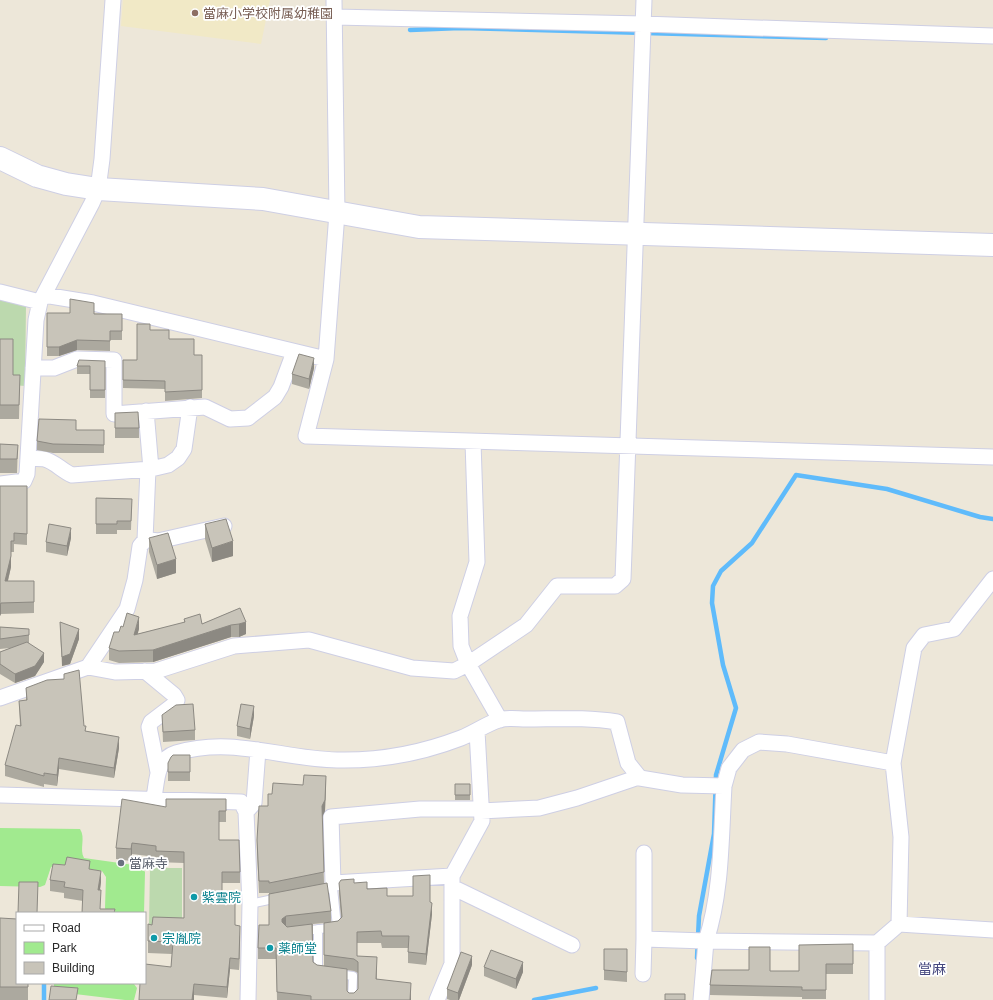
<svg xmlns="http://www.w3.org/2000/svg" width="993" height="1000" viewBox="0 0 993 1000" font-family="Arial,'Noto Sans JP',sans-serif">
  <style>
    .education { fill: #f1e9c6 }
    .green { fill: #a1ea8f }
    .cemetery { fill: #bcd9ae }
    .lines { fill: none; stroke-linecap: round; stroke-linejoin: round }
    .stream { stroke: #5fbbfb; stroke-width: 4.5 }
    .lane-casing { stroke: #cecfe4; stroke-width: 10 }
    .street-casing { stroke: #cecfe4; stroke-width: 17 }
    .secondary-casing { stroke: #cecfe4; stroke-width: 24 }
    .lane { stroke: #fff; stroke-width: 8 }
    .street { stroke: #fff; stroke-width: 15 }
    .secondary { stroke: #fff; stroke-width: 22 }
    .wall { fill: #aca99f; fill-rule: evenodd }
    .shaded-wall { fill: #8c8982 }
    .building { fill: #c8c4b9; stroke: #8c8982 }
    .education-dot { fill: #8d6e63; stroke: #fff; stroke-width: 1.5 }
    .worship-dot { fill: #6b7280; stroke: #fff; stroke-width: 1.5 }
    .culture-dot { fill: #0f9aa8; stroke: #fff; stroke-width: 1.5 }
    .labels { text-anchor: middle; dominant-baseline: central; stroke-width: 3.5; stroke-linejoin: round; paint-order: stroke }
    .education-label { font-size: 13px; fill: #785e54; stroke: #fff; text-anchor: start }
    .worship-label { font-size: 13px; fill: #5b616d; stroke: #fff; text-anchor: start }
    .culture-label { font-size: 13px; fill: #0d838f; stroke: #fff; text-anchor: start }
    .neighbourhood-label { font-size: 14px; fill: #45477e; stroke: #fff }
  </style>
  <rect width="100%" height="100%" fill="#ede7d9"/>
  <path class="education" d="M123,0H270L261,44L121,26Z"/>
  <path class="green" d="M0,828L80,829C86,838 79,849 84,858L141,866L145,872L144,913H107L105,908L106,877L102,871L59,864L51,867L45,885L40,887L0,886Z
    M54,983L134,984L137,988L134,1000H125L58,992L54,989Z"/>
  <path class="cemetery" d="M0,299L26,305L25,386L0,384Z
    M150,868H182V926L149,925Z"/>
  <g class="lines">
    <path class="stream" d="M410,30L460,28L826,38
      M697,958L699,916L714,834L716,775L736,708L723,665L712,603L713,586L721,571L752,543L796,475L887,489L980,517L993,519
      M44,1000V983
      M534,1000L596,988"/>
    <defs>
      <path id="lane" d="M250,904L278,898
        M318,929V971H321
        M303,931L337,927L333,888L317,890
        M337,974L353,976L352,1000"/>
      <path id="street" d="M334,0L337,213L326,359L306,436L993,457
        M335,17L643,24L993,36
        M0,292L40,302
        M44,295L93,303L326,359
        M33,368H54L77,359L114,360V414L205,407L230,419L248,418L275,397L281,387L294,352
        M146,411L151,469
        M473,442L477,562L460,616L461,646L468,664L500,720
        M28,458C33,459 39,458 44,459C54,461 62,471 72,475L151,469L168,465L178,458L184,449L190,407
        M0,484L24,481L27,474L36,320L40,302L92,203L98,189L102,159L113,0
        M150,540L158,541L224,526
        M88,667L115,672L156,671L234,646L309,640L412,668L454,671L468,664L526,625L557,586H615L623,579L644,0
        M145,671L174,695L177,700L176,703L151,722L149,727L158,772
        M0,698L88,667L127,609L135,580L140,546L145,540L148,469
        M0,795L241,802L246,812L250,904L248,1000
        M154,798C157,781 156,759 176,753C233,736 281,759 337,760C379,761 422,753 461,738C474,733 486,724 499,720C507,717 518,719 526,719C557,719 587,717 617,722L628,763L640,778L682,785L724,786L729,768L743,750L759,742L787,744L893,763
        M481,811L539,808L577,798L639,777
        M246,812L254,803L258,750
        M644,853V939L706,941C722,892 721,837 724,786
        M333,883L331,817L420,809H481
        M333,883L452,876
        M452,887L572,945
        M899,924L901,837L893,763L914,648L924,635L954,629L993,579
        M877,943V1000
        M643,974L644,939
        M437,1000L452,964V876L482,821L477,731
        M701,1000L706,941L877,943L899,924L993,930"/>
      <path id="secondary" d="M0,158L37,176L66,184L98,189L263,199L419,227L993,245"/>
    </defs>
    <use href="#lane" class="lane-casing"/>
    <use href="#street" class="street-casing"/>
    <use href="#secondary" class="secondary-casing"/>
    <use href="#lane" class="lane"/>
    <use href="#street" class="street"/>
    <use href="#secondary" class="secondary"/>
  </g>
  <path class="wall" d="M47,313L122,314V340H110V351L77,350L59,356H47Z
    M150,330L169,339L194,355H202V398L165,401V389L123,388V360H137Z
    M0,351L13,375H20L19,419H0Z
    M105,361V398H90V374H77V366Z
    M314,368L309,389L292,384V374Z
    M115,413L139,428V438H115Z
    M76,430H104V453H53L37,450V441Z
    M0,444L18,445L17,473H0Z
    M0,486H27V545L14,544V552H11V567L8,581H34V613L1,614L0,616Z
    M96,498L132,499L131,530H117V534H96Z
    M205,524L233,556L212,562L205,539Z
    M71,538L67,556L46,552V542Z
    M149,538L176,573L157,579L149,552Z
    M240,608L246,634L239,637H231L153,662L119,663L109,660V648L119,632L139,629L137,634L184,623V619L202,624Z
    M60,622L79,639L70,664L62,666L60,632Z
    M0,627L29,629V644L44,662L35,676L15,683L0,674V652L10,648L0,649Z
    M64,674L86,732L119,748L114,778L59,769L57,786L44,784V787L5,776V765L20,726L19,701H26V688L64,679Z
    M162,715L195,730V740L163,742Z
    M254,716L250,739L237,736V726Z
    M190,755V781H168V763Z
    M455,784H470V800H455Z
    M326,788L325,811L322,817L324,883L331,911V922L338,921L341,918L339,894V883H354L387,896L430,902L432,914L426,965L408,963V948H382L381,943H357V956L377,969V979L411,994V1000H277L276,959H258V948L269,925V893H259L257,851V840L268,806ZM324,923V966L317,965L313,962V924ZM347,970L354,971L358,973V989L354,993H349L347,991Z
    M226,799V822H219V840L240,872V883H222V899L240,937L239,970L230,969L227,998L194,995V1000H139L171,967L172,954L148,953V941L152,925L184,918V863L156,862V857L132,854L131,861L116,859V848L166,807Z
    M90,869L101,882L100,890L82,913L83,901L64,898V893L50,891V880Z
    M0,918L17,983H28V1000H0Z
    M853,944V974H826V999H802V997L710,995V985L770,971H799Z
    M604,949H627V982L604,980Z
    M472,965L459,1000H450L447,999V989Z
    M484,967L523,972L516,989L484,976Z"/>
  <path class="shaded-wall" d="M77,340V350L59,356V347Z
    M314,358V368L309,389V379Z
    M71,528V538L67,556V546Z
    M11,541V567L5,592V581Z
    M233,541V556L212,562V548Z
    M176,559V573L157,579V565Z
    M1,603V614L0,616V605Z
    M139,617V629L134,648V635Z
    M246,622V634L239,637V624Z
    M231,625V637L153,662V650Z
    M79,629V639L70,664L62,666V657Z
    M44,653V662L35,676L15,683V674Z
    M254,706V716L250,739V729Z
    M119,737V748L114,778V768Z
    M59,758V769L57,786V775Z
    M326,776L325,811L322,817V806Z
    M132,843V854L131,861V849Z
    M101,871V882L98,902V890Z
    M432,903V914L426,965V954Z
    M286,916V928L282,922V919Z
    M240,926V937L239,970V959Z
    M472,956V965L459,1000H458V993Z
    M230,958V969L227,998V987Z
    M523,962V972L516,989V979Z
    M411,983V1000H410Z
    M194,984V1000H192Z"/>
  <path class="building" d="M70,299L94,303V314H122V331H110V341L77,340L59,347H47V313H70Z
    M137,324H150V330H169V339H194V355H202V390L165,392V381L123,380V360H137Z
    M0,339H13V375H20L19,405H0Z
    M299,354L314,358L309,379L292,374Z
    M79,360L105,361V390H90V366H77Z
    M138,412L139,428H115V413Z
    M39,419L76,420V430H104V445L53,444L37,441Z
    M0,444L18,445L17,459H0Z
    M0,486H27V534L14,533V541H11V556L5,581H34V602L1,603L0,605Z
    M96,498L132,499L131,521H117V524H96Z
    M226,519L233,541L212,548L205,524Z
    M49,524L71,528L67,546L46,542Z
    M168,533L176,559L157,565L149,538Z
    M240,608L246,622L239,624L231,625L153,650L119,651L109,648L114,632H119L121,626L123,627L127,613L139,617L134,635L185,622L184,619L200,614L202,624Z
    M60,622L79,629L70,654L62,657Z
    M0,627L29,629V635L0,639Z
    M27,642L44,653L35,666L15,674L0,664V652Z
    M79,670L84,726H86L85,731L119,737L114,768L59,758L57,775L44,773V776L5,765L16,725L21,726L19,701L27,700L26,688L47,680L64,679V674Z
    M193,704L195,730L163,732L162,715L176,705Z
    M241,704L254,706L250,729L237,726Z
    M173,755H190V772H168V763L171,757Z
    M304,775L326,776L325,800L322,806L324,872L269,883V881H259L257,840L259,806H268V794H272L273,783L303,785Z
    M455,784H470V795H455Z
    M122,799L166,807V799H226V811H219V840H239L240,872H222V899H235V925L240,926L239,959L230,958L227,987L194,984L192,1000H139L140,983H145V964L171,967L173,942L148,941V924L152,925L153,917L184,918V852L156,851V846L132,843L131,849L116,848Z
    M67,857L90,861L89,869L101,871L98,890H101L100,909H115L114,913H82L83,890L64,887L65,882L50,880L53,864L65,865Z
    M430,875V902L432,903L426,954L408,952L409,936H382L381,931L357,932V956L377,957L376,979L411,983L410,1000H311V996L277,992L276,948H258L259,925H269V894L327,883L331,911L286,916L282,919V922L287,927L312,924L313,962L317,965L347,969V991L349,993H354L358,989V962L354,959L324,955V923L338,921L342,917L339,883L341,880L354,879V883L367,882V889L387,888V896H413V876Z
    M19,882H38L37,913H18Z
    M0,918L17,919V983H28V987H0Z
    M853,944V964H826V990H802V987L710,985L712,970H749V947H770V971H799V945Z
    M604,949H627V972L604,970Z
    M491,950L523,962L516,979L484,967Z
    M461,952L472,956L458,993L447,989Z
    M51,986L78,988L76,1000H49Z
    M665,994H685V1000H665Z"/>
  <circle class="education-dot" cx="195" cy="13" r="4"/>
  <circle class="worship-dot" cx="121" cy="863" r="4"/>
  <g class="culture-dot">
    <circle cx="194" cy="897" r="4"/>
    <circle cx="154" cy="938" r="4"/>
    <circle cx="270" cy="948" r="4"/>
  </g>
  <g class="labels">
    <g class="education-label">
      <text x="203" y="13">當麻小学校附属幼稚園</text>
    </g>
    <g class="worship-label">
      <text x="129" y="863">當麻寺</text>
    </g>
    <g class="culture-label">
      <text x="202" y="897">紫雲院</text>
      <text x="162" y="938">宗胤院</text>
      <text x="278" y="948">薬師堂</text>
    </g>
    <g class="neighbourhood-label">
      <text x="932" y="969">當麻</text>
    </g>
  </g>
  <rect x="16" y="912" width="130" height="72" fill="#ffffff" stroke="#a9a9a9"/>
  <rect x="24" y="925" width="20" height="6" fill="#ffffff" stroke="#a9a9a9"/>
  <text x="52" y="932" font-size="12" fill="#292929">Road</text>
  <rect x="24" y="942" width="20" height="12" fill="#a1ea8f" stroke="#a9a9a9"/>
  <text x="52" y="952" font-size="12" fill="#292929">Park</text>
  <rect x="24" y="962" width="20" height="12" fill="#c8c4b9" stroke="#a9a9a9"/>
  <text x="52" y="972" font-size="12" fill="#292929">Building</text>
</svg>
